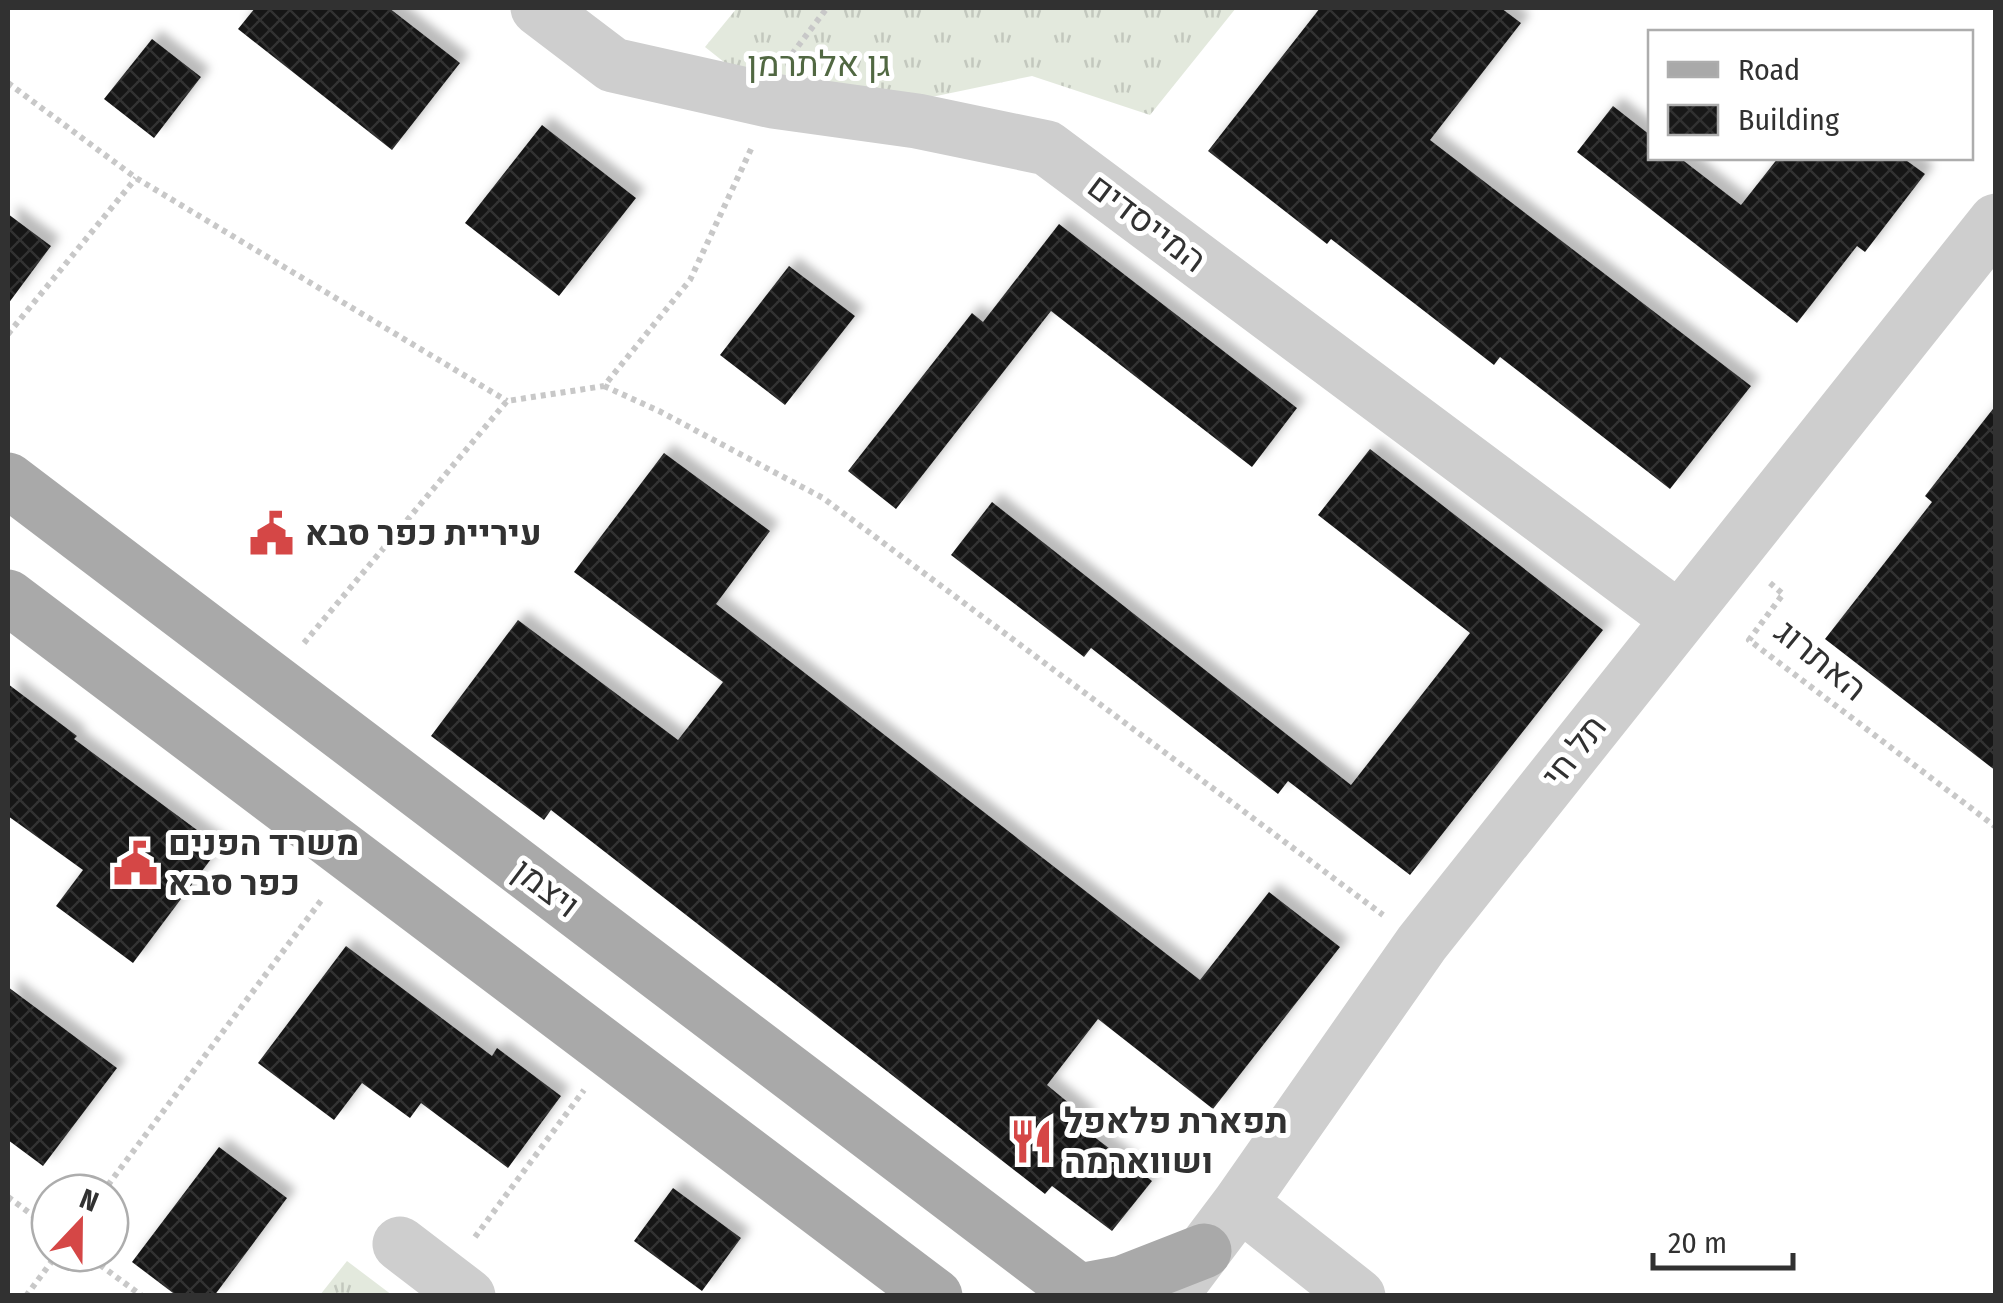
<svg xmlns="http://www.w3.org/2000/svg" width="2003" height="1303" viewBox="0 0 2003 1303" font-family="'Fira Sans Condensed',Heebo,sans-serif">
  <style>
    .grass { fill: url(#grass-tufts) }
    .building { fill: url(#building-cross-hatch); filter: url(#shadow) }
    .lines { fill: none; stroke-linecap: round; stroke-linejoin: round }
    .path { stroke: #c8c8c8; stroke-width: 6; stroke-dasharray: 5 5; stroke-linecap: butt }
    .minor { stroke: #cecece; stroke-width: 55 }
    .major { stroke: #a9a9a9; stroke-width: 55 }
    .labels { text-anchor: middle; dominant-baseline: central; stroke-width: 10; stroke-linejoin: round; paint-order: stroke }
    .park-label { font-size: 35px; fill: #516842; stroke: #fff }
    .street-label { font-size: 35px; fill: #313131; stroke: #fff }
    .poi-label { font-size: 35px; font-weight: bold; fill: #313131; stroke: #fff; text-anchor: start }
  </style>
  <defs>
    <pattern id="grass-tufts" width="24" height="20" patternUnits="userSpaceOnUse" patternTransform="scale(2.5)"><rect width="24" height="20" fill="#e3e9dd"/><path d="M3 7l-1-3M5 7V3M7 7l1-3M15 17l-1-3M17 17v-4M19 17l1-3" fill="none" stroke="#c3c8be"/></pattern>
    <pattern id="building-cross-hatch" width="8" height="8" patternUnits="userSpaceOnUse" patternTransform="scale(2.5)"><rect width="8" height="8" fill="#181818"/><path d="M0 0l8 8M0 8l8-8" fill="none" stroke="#313131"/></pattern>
    <filter id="shadow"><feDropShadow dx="9" dy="-9" stdDeviation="5" flood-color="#0004"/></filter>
  </defs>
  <rect width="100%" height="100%" fill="#fff"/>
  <path class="grass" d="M737,8H1236L1150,115L1032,76L802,124L705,47Z
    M347,1261L392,1295H320Z"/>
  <path class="building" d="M255,8H389L460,63L392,150L238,29Z
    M1320,8H1501L1521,23L1430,140L1751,386L1670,489L1500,357L1494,365L1331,239L1327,244L1208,151Z
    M152,39L201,77L154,138L104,99Z
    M1613,106L1650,135V158H1680L1741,205L1778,158H1903L1925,174L1865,252L1857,246L1797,323L1577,152Z
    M542,125L636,198L559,296L465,223Z
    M8,214L51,246L8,304Z
    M1059,224L1297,408L1252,467L1051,311L896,509L848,471L972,313L983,322Z
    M789,266L855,316L785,405L720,355Z
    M1996,405V771L1825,639L1932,502L1925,496Z
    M1370,449L1603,630L1410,875L1288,781L1278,794L1091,648L1084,657L951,555L992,502L1351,785L1470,633L1318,515Z
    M664,453L770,531L716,604L1200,980L1269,892L1340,947L1213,1109L1098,1019L1047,1085L1087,1118L1080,1126L1152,1181L1112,1231L1052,1186L1045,1194L551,810L544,820L431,736L518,620L678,740L723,682L574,572Z
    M8,684L77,736L74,739L220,847L133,963L56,906L83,870L8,816Z
    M346,946L492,1056L497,1048L561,1096L508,1168L421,1103L410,1118L362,1083L334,1120L258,1063Z
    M8,987L117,1068L43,1166L8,1140Z
    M219,1147L287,1198L214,1296H177L132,1262Z
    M673,1188L741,1238L702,1291L634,1241Z"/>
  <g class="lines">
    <path class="path" d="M792,54L827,8
      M8,83L136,178L507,401
      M8,334L136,178
      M604,386L659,411L823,498L1383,915
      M1770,583L1783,594L1749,640L1996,827
      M304,643L507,401L604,386L690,280L752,147
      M102,1193L323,898
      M8,1197L50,1228
      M475,1237L584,1090
      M84,1253L142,1296
      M26,1296L58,1253"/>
    <path class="minor" d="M538,8L613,65L773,101L917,121L1047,148L1678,618
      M1240,1203L1358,1296
      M400,1244L468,1296
      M1170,1296L1240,1203L1422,943L1996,221"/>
    <path class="major" d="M8,480L1085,1296
      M8,597L935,1296
      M1079,1291L1122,1283L1204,1251"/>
  </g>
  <defs>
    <symbol id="civic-bare" viewBox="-9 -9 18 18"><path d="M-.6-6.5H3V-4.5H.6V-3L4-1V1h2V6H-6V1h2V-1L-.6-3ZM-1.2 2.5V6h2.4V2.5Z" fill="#d54746" stroke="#fff" stroke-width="2.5" paint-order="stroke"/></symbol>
    <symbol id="restaurant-bare" viewBox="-9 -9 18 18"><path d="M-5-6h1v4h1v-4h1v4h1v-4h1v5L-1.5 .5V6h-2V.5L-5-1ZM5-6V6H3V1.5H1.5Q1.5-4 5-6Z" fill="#d54746" stroke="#fff" stroke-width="2.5" paint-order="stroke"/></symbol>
  </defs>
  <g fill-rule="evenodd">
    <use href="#civic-bare" x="240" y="502" width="63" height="63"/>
    <use href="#civic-bare" x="104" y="832" width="63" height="63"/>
    <use href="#restaurant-bare" x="1000" y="1110" width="63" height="63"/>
  </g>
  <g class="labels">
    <g class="park-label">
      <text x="819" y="64">גן אלתרמן</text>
    </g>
    <g class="street-label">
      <text transform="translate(1147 223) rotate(37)">המייסדים</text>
      <text transform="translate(1821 660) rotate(39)">האתרוג</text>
      <text transform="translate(1574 751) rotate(-52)">תל חי</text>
      <text transform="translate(546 888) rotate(37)">ויצמן</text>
    </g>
    <g class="poi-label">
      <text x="305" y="533">עיריית כפר סבא</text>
      <text x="168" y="843">משרד הפנים<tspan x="168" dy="40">כפר סבא</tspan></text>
      <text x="1064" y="1121">תפארת פלאפל<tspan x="1064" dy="40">ושווארמה</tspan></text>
    </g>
  </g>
  <rect width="2003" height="1303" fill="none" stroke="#313131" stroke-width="20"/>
  <rect x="1648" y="30" width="325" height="130" fill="#ffffff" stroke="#adadad" stroke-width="2.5"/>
  <rect x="1668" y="62" width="50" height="15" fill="#a9a9a9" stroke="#adadad" stroke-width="2.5"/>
  <text x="1738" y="80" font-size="30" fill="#313131">Road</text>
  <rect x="1668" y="105" width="50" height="30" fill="url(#building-cross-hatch)" stroke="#adadad" stroke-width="2.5"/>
  <text x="1738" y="130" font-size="30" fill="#313131">Building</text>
  <g transform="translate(80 1223) rotate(22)"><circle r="48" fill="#ffffff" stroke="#adadad" stroke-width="2.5"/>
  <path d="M0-8L18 38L0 25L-18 38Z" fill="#d54746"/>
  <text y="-15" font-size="28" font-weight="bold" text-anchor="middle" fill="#313131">N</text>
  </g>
  <path d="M1653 1253v15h140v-15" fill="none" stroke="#313131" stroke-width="5"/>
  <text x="1668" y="1253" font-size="30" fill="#313131" stroke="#ffffff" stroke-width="8" paint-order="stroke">20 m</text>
</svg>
